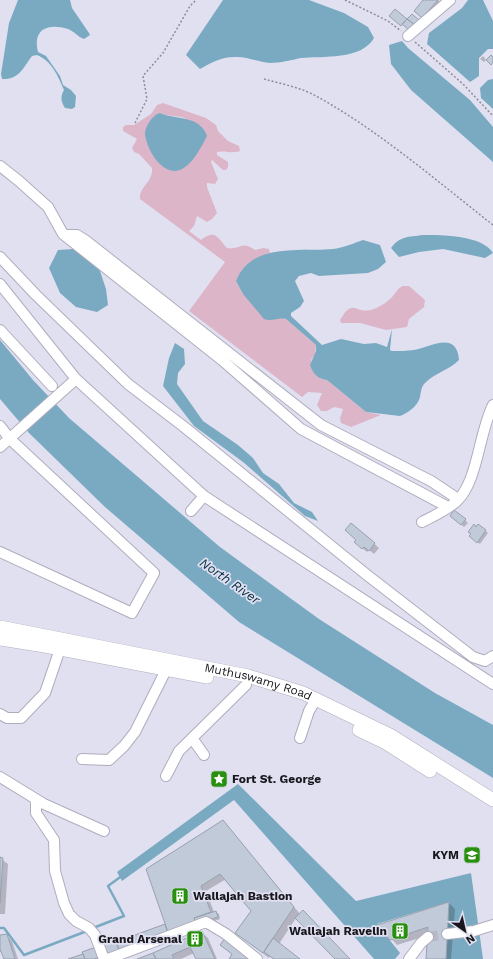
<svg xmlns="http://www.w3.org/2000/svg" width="493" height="959" viewBox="0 0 493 959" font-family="'Work Sans',sans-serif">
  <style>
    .green { fill: #dcb6c8; fill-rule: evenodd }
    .water { fill: #7aaac2 }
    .shadow { fill: #0003 }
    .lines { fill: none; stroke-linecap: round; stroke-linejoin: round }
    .stream { stroke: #7aaac2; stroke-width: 2.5 }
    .building { fill: #c1cad9; stroke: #98a1af }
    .minor-tunnel { stroke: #b9b8c7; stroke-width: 10; stroke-dasharray: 10 5; stroke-linecap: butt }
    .minor-casing { stroke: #aeadbd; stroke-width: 12 }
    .major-casing { stroke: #aeadbd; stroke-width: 14 }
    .path { stroke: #8e8d99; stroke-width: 1.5; stroke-dasharray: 2 2; stroke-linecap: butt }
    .minor { stroke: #fff; stroke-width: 10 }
    .major { stroke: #fff; stroke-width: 13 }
    .labels { text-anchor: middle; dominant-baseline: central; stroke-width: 3.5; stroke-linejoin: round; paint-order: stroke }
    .street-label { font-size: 12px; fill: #18171d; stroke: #e1e0f1 }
    .poi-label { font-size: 12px; font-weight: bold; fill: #18171d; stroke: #e1e0f1; text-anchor: end }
    .water-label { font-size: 13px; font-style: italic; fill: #033041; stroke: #e1e0f1 }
  </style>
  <rect width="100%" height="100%" fill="#e1e0f1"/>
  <path class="green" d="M163,103L206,118L216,125L218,131L228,141L239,146L240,151C232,154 225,150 217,152V155L228,162V167L226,170H223L212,160L211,162L218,179L215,184L207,183V187L217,213L212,219L207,222L197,216L194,226L189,231L201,240C216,228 218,239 227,248C241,250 241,240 255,250L263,248L269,249L270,253C252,260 247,265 236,281L243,294L286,319L316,345L315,355L311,360L321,379L327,380L366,412L381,415L351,427L341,423L340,418L343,409L334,407L327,411H321L317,405L322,393L308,392L302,397L189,311L225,262L140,199C139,186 153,183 152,168L139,154L134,152L132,148L137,139L123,131V127L126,125H134L151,114L157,105ZM160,113L165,115L182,117L201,126L147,144C147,130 146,121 160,113Z
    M403,286H409L425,300L424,307L409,319L407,327L386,330L360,323H341L340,320C354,296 355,316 374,309C379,307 386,303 390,299C395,295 397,288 403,286Z"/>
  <path class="water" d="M18,0H70L72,8L89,33L90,35L84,39C78,37 74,31 68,29C49,23 32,28 38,52L46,56L60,76L63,85L71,90L76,96L75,107L72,109L65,108C61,102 60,97 64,90C58,76 52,61 37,55L32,56C23,68 19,80 2,79L1,74L9,23Z
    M223,0H309L344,13L368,27L374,38C362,60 322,56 301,58C291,60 280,63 270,63C258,62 246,56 234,57C221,57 211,63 200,69L186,55Z
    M468,0H483L493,21V49H488L479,58V76L470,82L427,44L429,33L462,8Z
    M402,41L408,48L470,100L493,127V162L411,90L391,64L389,45Z
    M493,79V109L481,98L480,88L488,80Z
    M160,113C176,120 200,115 207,136C197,156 180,187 157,161C151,154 146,143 145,134C145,127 153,114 160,113Z
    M423,235C442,235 482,235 493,253L485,258L443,249L419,252L399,257L391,248C400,236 408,237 423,235Z
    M363,240L380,245L386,262L378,269L368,273L319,276L311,273L299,276L295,281L304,301L300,307L291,313V316L322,345L341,339L364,344L376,343L387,347L392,329L390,350L392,351C399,351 407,351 414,350C430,347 457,330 459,360C449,370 435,373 425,383C421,387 421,392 420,397C418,406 408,413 400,416L366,412L327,380C318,379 313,374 310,365L316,351V345L286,319C279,317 272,322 264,319L243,294L236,281C251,242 301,252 333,249C343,248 354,243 363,240Z
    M73,249L99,268L106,289L108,305L97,312L76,307L60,293L49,268L58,250Z
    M0,340L33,380L69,418L220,547L319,619L435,693L493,725V778L239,622L105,507L29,433L0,399Z
    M175,343L184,349L185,364L178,373L177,384L203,421L238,445L253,458L263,473L279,484L294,503L312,512L318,521L305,516L243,462L194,426L163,386L169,358Z
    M238,784L356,901L471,873L483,959H446L449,902L377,924L400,953L395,959H374L234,800L122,881L117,872Z"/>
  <path class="shadow" d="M424,0H438L442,4L427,22L419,15Z
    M483,56L486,60L484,62L480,59Z
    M453,518L465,520L468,523L464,527Z
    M352,524L379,548L374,554L369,550L367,552L360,546Z
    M479,525L488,533L480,544L473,539Z
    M228,827L300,914L349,959H336L296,918L279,944L299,959H273L270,956L269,958L236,933L252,911L226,879L206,891L214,912H216L219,914L220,919L200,926L201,930L175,940L170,935L108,959H69L164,925L167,928Z
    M0,858L8,864L5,914H0Z
    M449,903L455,909L451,959H427L429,935L397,945L379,925Z
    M202,933L208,938L217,959H197L194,953L181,959H140Z
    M6,935L12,941L18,959H5L2,951L0,952V936Z"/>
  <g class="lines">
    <path class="stream" d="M0,928H4L24,955L87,931
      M93,928L124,916L108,886L123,875"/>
  </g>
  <path class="building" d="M423,0H438L422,18L414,11Z
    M395,9L407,19L401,26L389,16Z
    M412,14L419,20L415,25L407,19Z
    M407,19L415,25L410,31L402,24Z
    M491,55L493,57V62L491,65L486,60Z
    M454,510L466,519L461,525L450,516Z
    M351,523L375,543L369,551L364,547L362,549L354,542L356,540L345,530Z
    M474,524L476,527L478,524L486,530L477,543L469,536L471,534L468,532Z
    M223,820L294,907L263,953L235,933L251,911L220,874L201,886L211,912L194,918L196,924L169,935L146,869Z
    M0,857L3,858L0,903Z
    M449,902L446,959H426L428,927L390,940L377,925Z
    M303,910L350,959H335L295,918Z
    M216,911L218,917L196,924L194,918Z
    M165,924L167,931L119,949L116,942Z
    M202,931L215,959H196L190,947L172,955L174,959H156L153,953Z
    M7,934L15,959H4L0,949V935Z
    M225,938L252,959H229L232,954L220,945Z
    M273,938L300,959H274L264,952Z
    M115,940L119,950L94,959H85L82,952Z
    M153,953L156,959H137Z
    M83,954L85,959H68Z"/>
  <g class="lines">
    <path class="minor-tunnel" d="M428,937L447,934"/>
    <defs>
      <path id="minor" d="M408,36L450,0
        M0,166L19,181L48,207L63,234L222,360L301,429L448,507
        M65,235H77L85,240L321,425L431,481L458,499
        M0,257L36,295L128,384L183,426L367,575L473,657L485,661L493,656
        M0,284L76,379L204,496L493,684
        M0,330L52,386
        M0,426L10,439L154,573L132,613L0,552
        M0,447L76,379
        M191,511L204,496
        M422,522C434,516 447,510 457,501C478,481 479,432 493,405
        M0,714L7,718H21L45,693L60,649
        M192,738L204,755
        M300,738L309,711L316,699
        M82,759L109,760L124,746L135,732L166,670
        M166,776L179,751L246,685
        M0,777L44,804L104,831
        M36,799V813L54,840L55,871L64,903L69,914L76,921L89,928L95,935L104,959
        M447,934L474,931L493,925
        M108,959L206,922L226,934L257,959
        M409,959L421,943L428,937"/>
      <g id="major">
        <path id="s1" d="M0,627L248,676L303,693L390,735L493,800"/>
        <path d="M0,639L45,646L207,677"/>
        <path d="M359,730L386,743L430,771"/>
      </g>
    </defs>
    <use href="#minor" class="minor-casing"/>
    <use href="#major" class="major-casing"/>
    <path class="path" d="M345,0L388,21L401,31
      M415,42L463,84L493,116
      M264,79C281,84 300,87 316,96C378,130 437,181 493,225
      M135,123L147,99L143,76L163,53L190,6L196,0"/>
    <use href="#minor" class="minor"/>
    <use href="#major" class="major"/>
  </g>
  <defs>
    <symbol id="sight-square" viewBox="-11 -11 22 22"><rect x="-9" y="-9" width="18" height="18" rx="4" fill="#288f0f" stroke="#e1e0f1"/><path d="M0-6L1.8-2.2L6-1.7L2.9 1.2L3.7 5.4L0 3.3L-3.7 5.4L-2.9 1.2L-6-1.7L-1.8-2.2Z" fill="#fff"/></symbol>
    <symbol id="school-square" viewBox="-11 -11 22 22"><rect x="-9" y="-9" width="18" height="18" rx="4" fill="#288f0f" stroke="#e1e0f1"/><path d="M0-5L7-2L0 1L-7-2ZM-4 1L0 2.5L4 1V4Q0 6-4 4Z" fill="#fff"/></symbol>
    <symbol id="building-square" viewBox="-11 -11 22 22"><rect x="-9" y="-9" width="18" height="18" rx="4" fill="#288f0f" stroke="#e1e0f1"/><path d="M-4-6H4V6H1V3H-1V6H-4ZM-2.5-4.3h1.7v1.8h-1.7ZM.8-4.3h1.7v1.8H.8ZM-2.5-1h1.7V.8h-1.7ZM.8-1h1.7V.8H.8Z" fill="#fff"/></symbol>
  </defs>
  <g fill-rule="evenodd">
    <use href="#sight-square" x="209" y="769" width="20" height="20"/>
    <use href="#school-square" x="462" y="845" width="20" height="20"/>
    <use href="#building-square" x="170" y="886" width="20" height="20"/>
    <use href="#building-square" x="390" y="921" width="20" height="20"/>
    <use href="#building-square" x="185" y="929" width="20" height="20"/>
  </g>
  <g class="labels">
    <g class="street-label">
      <text stroke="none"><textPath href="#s1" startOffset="264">Muthuswamy Road</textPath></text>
    </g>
    <g class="poi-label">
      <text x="232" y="779" text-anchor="start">Fort St. George</text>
      <text x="459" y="855">KYM</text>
      <text x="193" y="896" text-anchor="start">Wallajah Bastion</text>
      <text x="387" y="931">Wallajah Ravelin</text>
      <text x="182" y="939">Grand Arsenal</text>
    </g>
    <g class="water-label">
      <text transform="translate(230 581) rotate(35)">North River</text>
    </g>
  </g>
  <g transform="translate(465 931) rotate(146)" stroke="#e1e0f1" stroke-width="3" paint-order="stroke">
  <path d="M0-3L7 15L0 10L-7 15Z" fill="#18171d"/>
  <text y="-6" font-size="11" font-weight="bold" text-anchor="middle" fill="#18171d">N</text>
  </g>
</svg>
